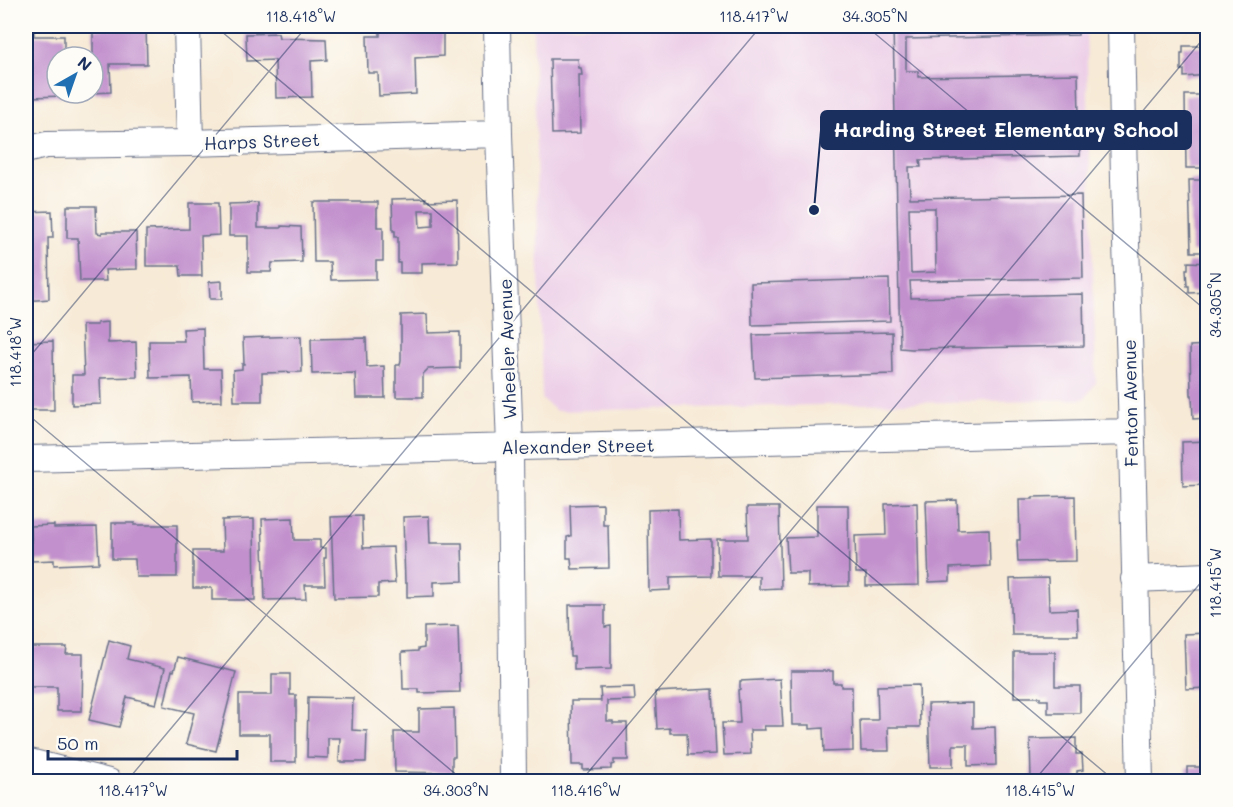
<svg xmlns="http://www.w3.org/2000/svg" width="1233" height="807" viewBox="0 0 1233 807" font-family="Mali,sans-serif">
  <style>
    .built { fill: #edd0e8 }
    .building { fill: #c291cd; fill-rule: evenodd }
    .lines { fill: none; stroke-linecap: round; stroke-linejoin: round }
    .street-casing { stroke: #687088; stroke-width: 28 }
    .street { stroke: #fff; stroke-width: 26 }
    .ticks { fill: none; stroke: #1b2f5e; stroke-width: 1.5; stroke-opacity: 0.45 }
    .labels { text-anchor: middle; dominant-baseline: central; stroke-width: 6; stroke-linejoin: round; paint-order: stroke }
    .street-label { font-size: 18px; fill: #1b2f5e; stroke: #fdfcf7 }
    .leader { fill: none; stroke: #1b2f5e; stroke-width: 2 }
    .callout-dot { fill: #1b2f5e; stroke: #fdfcf7; stroke-width: 2 }
    .callout { fill: #1b2f5e; stroke: #1b2f5e; stroke-width: 2 }
    .callout-label { font-size: 20px; text-anchor: middle; font-weight: bold; fill: #fff }
    .neatline { fill: none; stroke: #1b2f5e; stroke-width: 2 }
    .ticks-label { font-size: 15px; text-anchor: middle; fill: #1b2f5e }
  </style>
  <rect width="100%" height="100%" fill="#fdfcf7"/>
  <filter id="ink" filterUnits="userSpaceOnUse"><feTurbulence type="fractalNoise" baseFrequency=".0167" numOctaves="2"/><feDisplacementMap in="SourceGraphic" scale="12" xChannelSelector="R" yChannelSelector="G"/><feConvolveMatrix kernelMatrix="1 2 1 2 8 2 1 2 1" color-interpolation-filters="sRGB"/></filter>
  <filter id="wash" filterUnits="userSpaceOnUse"><feTurbulence type="fractalNoise" baseFrequency=".008" numOctaves="4" result="noise"/><feDisplacementMap in="SourceGraphic" scale="24" xChannelSelector="R" yChannelSelector="G"/><feGaussianBlur stdDeviation="1.35" result="paint"/><feColorMatrix in="noise" values="0 0 0 0 0 0 0 0 0 0 0 0 0 0 0 0 0 1.4 0 .05"/><feComposite in="paint" operator="in"/></filter>
  <g filter="url(#wash)">
    <rect width="100%" height="100%" fill="#f7ead6"/>
    <path class="built" d="M533,26H1086L1096,383L1084,399L556,411L542,399Z"/>
    <g id="blocks">
      <path class="building" d="M26,26L28,27L34,26V36H64V57H57V93H65L66,96L29,97V78L26,79Z
        M893,26H906V30L958,28V26H1078V35L906,39V71H918V77L1078,74L1080,156L920,160L921,167H909L910,198L1081,195L1083,278L910,281L911,298L1083,294L1084,346L912,349L900,348ZM909,208H935L936,272L911,273Z
        M146,28L147,64H110L111,92L93,93V29Z
        M414,28L415,30L443,28V56L415,58L416,94L379,96L378,73H368L367,36H380V30Z
        M278,33L279,38L326,39L327,60L311,61L312,97L276,98L275,60L247,61L246,34Z
        M1183,46H1208V75L1184,77V70H1181V53H1183Z
        M550,59H578L579,68H581L582,75H579L580,133L552,134Z
        M1185,95H1208V168H1186Z
        M1189,180H1208V252H1191Z
        M426,198V201L457,200L458,262L422,263V273H400V263H398V237H395V231H393L392,199ZM419,210H433V226L420,227Z
        M313,202H378V208H377V227H383V261H376V279L331,280L330,262H314Z
        M189,203H218L219,235L201,236L202,276H181L180,266H146V230L189,229Z
        M258,203V228H281V226L301,227L302,262L272,263L271,272H248V236H229V204Z
        M67,206H96L97,233L102,234V232H136L137,269L105,270L106,281H80L78,238H67Z
        M52,211L53,238H48L49,299L26,301V212Z
        M1188,262L1208,263V292L1189,293V286H1187L1186,269H1188Z
        M889,279L890,321L752,325L751,283Z
        M222,281V299H210L209,282Z
        M427,314L428,333L460,332V368L428,369L423,374V397H396V365H400L401,360V315Z
        M108,322V343L136,342L137,377L100,378L101,404L72,405V375H84L82,325H97V323Z
        M203,328L204,369H221L222,401L192,402L191,377L150,378L149,341H184L183,329Z
        M892,332L893,374L755,378L753,335Z
        M301,336L302,372L262,373V401H234L233,370L242,369V364H244L243,338Z
        M366,338L367,367L384,366L385,398H356L355,373L312,374L311,339Z
        M53,341L54,410H26V342Z
        M1208,345V418L1193,419L1192,395H1191L1190,346Z
        M1208,441V488H1204V485L1183,486L1182,442Z
        M1075,496L1076,561L1018,562L1017,540H1020L1019,499H1033V497Z
        M957,500L958,530L989,529L990,566L950,568V581L929,582L926,501Z
        M917,503L919,585L866,586V573H856L855,536L886,535L885,504Z
        M603,504V525H608L609,568L572,569L571,558H567V537L571,536L570,505Z
        M817,505H848L849,586L808,587V573H788L786,538L817,537Z
        M747,507H779L781,588L759,589V576H718L717,539H748Z
        M678,509L679,540L711,539V576L670,577V590L649,591L648,510Z
        M362,516L363,548L393,547L395,583L378,584V597L334,598L331,517Z
        M429,516L430,543H462L463,581L434,582V596L407,597V583H405L403,517Z
        M293,518L294,540H320V548H326V558H324L325,585H305L306,599L265,600L262,519Z
        M254,519L255,600H212V588H193V551H223L222,520Z
        M112,523H135L134,525H177V577H136L135,559H112Z
        M54,525V528L97,527L99,563L54,565V560L32,561L31,526Z
        M1048,578L1049,610L1077,609L1078,635H1012L1010,579Z
        M569,605H605V627L611,626V669L574,670V656H570Z
        M458,626L460,692L419,693V689H403L402,652L418,651V649L424,648V627Z
        M1208,633V688L1186,689L1184,634Z
        M109,640L130,646L127,659L165,668L156,704L127,697L119,727L89,720Z
        M26,647H67L66,654H83L82,711H57V687H26Z
        M1014,652H1055V686H1080V713H1048V700H1040V697H1014Z
        M178,657L236,672L216,751L186,744L194,713L164,706L172,670L174,671Z
        M791,671H833V683H841V687H852L853,751L824,752L823,728L810,729V725H792Z
        M272,674H290V695H296V762H270V734H239V695H272Z
        M780,679L783,726H764L765,730H750L751,754L724,755L722,723H740L738,690L740,689V681Z
        M919,685L920,727H888L889,751H861L860,720H878L877,686Z
        M634,687L635,700L607,701V721H613V723H627L628,760H614V764L611,765V769L583,770V765H572L571,701H601L600,688Z
        M713,689L716,754L688,755L687,733H670V728L657,729L655,692Z
        M308,697L353,698L352,730L367,731L366,762H339L340,738H328V758L307,757Z
        M973,703V728L995,727L996,765L968,766V745H953V767H930L928,704Z
        M454,708L455,757H452V773L395,772L394,732H419V709Z
        M1076,738V754H1082L1083,770L1077,771V782H1039V779H1031L1030,739Z
        M1187,767H1208V782H1187Z"/>
    </g>
  </g>
  <g filter="url(#ink)">
    <use href="#blocks" fill-opacity="0" stroke="#687088" stroke-width="1.5"/>
    <g class="lines">
      <defs>
        <path id="street" d="M187,26L190,143
          M497,26L499,134L510,448L513,782
          M1121,26L1124,180L1131,400L1140,782
          M26,150L46,145L190,143L499,134
          M26,459L1131,432
          M1134,579L1208,576
          M26,761L109,782"/>
      </defs>
      <use href="#street" class="street-casing"/>
      <use href="#street" class="street"/>
    </g>
  </g>
  <path class="ticks" d="M215,26L1116,782M866,26L1208,312M26,361L307,26M26,413L465,782M126,782L761,26M580,782L1208,33M1033,782L1208,574"/>
  <g class="labels">
    <g class="street-label">
      <text transform="translate(262 141) rotate(-2)">Harps Street</text>
      <text transform="translate(507 349) rotate(-92)">Wheeler Avenue</text>
      <text transform="translate(1130 403) rotate(-91)">Fenton Avenue</text>
      <text transform="translate(578 446) rotate(-1)">Alexander Street</text>
    </g>
  </g>
  <path class="leader" d="M814 210L821 130"/>
  <circle class="callout-dot" cx="814" cy="210" r="6"/>
  <rect class="callout" x="821" y="111" width="370" height="38" rx="6"/>
  <g class="callout-label">
    <text x="1006" y="137">Harding Street Elementary School</text>
  </g>
  <rect width="1233" height="807" fill="none" stroke="#fdfcf7" stroke-width="66"/>
  <g transform="translate(75 75) rotate(40)"><circle r="28" fill="#fdfcf7" stroke="#a3aaba" stroke-width="1.5"/>
  <path d="M0-4.5L10 22L0 15L-10 22Z" fill="#1f6fb2"/>
  <text y="-9" font-size="16" font-weight="bold" text-anchor="middle" fill="#1b2f5e">N</text>
  </g>
  <path d="M48 750v9h189v-9" fill="none" stroke="#1b2f5e" stroke-width="3"/>
  <text x="57" y="750" font-size="18" fill="#1b2f5e" stroke="#fdfcf7" stroke-width="4.5" paint-order="stroke">50 m</text>
  <rect x="33" y="33" width="1167" height="741" class="neatline"/>
  <g class="ticks-label">
    <text x="301" y="22">118.418°W</text>
    <text x="754" y="22">118.417°W</text>
    <text x="875" y="22">34.305°N</text>
    <text transform="translate(1216 305) rotate(-90)" y="5">34.305°N</text>
    <text transform="translate(16 352) rotate(-90)" y="5">118.418°W</text>
    <text transform="translate(1216 583) rotate(-90)" y="5">118.415°W</text>
    <text x="133" y="796">118.417°W</text>
    <text x="456" y="796">34.303°N</text>
    <text x="586" y="796">118.416°W</text>
    <text x="1040" y="796">118.415°W</text>
  </g>
</svg>
